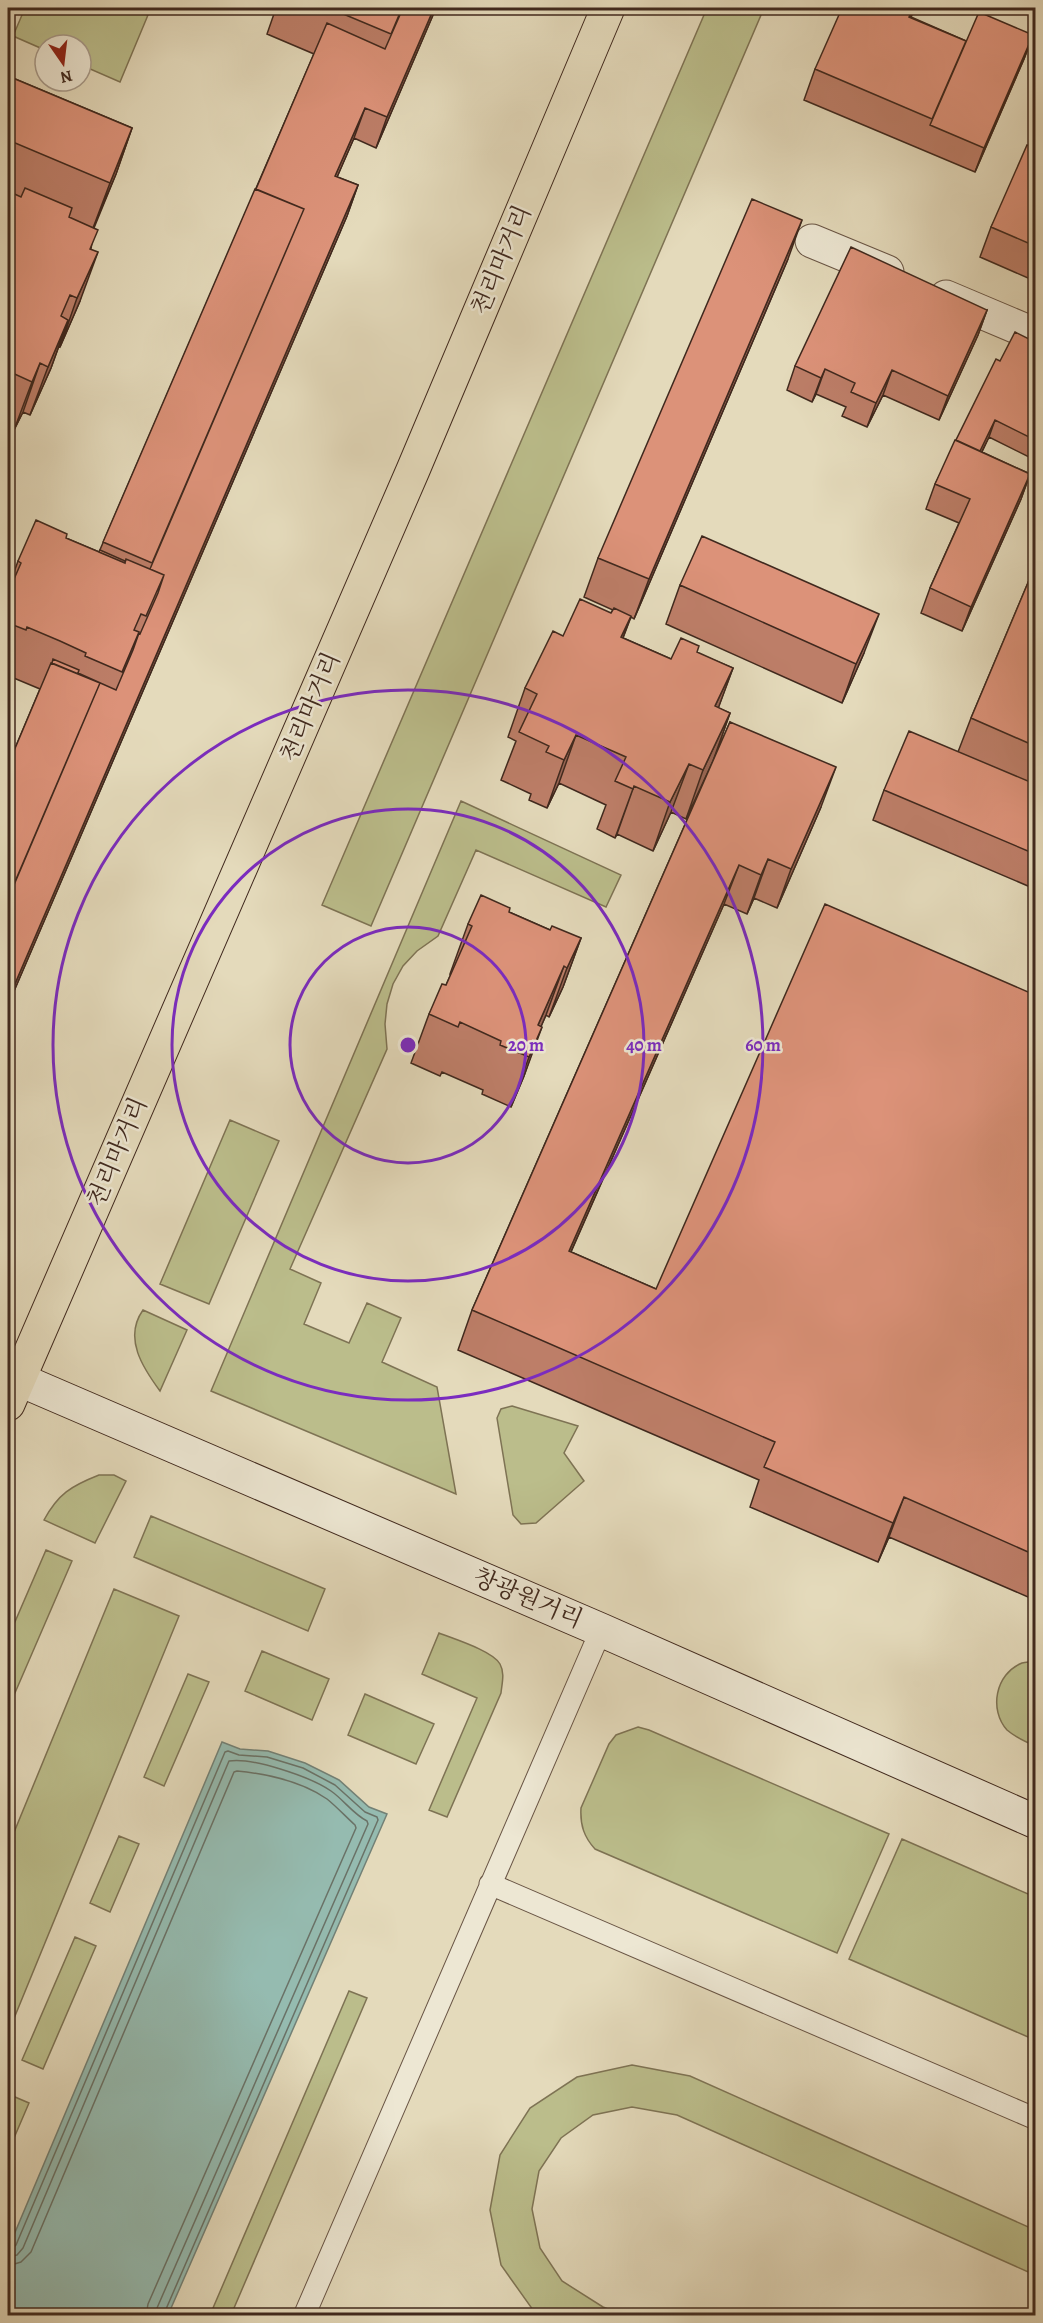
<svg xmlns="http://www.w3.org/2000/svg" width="1043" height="2323" viewBox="0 0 1043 2323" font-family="Alegreya,'Noto Serif KR',serif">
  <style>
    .green { fill: #bbbd8b; stroke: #7e7354; stroke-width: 1.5 }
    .water { fill: #95bbb0; stroke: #738176; stroke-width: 1.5 }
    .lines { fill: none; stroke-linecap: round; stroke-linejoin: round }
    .shore { stroke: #6a7267; stroke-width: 1.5 }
    .lane-casing { stroke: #695545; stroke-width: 23 }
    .street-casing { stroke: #695545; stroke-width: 35 }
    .secondary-casing { stroke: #40291e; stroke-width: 35 }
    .primary-casing { stroke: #40291e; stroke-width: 35 }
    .lane { stroke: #ede7d3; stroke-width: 21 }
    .street { stroke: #ede7d3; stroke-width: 33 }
    .secondary { stroke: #ede7d3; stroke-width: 33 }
    .primary { stroke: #e4dabb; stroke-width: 33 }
    .wall { fill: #bd7e68; stroke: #40291e; stroke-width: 1.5 }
    .shaded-wall { fill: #9a6655; stroke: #40291e; stroke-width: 1.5 }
    .building { fill: #dc9279; stroke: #40291e; stroke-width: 1.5 }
    .ring { fill: none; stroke: #7b2cbf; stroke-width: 3 }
    .labels { text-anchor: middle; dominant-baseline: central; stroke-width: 5; stroke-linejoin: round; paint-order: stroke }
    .street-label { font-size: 24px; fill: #40291e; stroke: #ede7d3 }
    .centre { fill: #7b2cbf; stroke: #ede7d3; stroke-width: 3 }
    .ring-label { font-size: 18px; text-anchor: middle; font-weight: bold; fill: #7b2cbf; stroke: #ede7d3; stroke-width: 5; stroke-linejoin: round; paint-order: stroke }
  </style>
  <rect width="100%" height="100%" fill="#e4dabb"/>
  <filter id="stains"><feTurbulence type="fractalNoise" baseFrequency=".00333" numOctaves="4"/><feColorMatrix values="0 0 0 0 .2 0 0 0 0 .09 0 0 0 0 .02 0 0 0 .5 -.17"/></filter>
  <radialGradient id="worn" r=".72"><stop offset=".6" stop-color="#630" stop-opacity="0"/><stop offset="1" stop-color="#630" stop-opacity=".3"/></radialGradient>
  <path class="green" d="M25,8H130L148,15L120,82L81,65V45H45V50L13,36Z
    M707,8H764L371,926L322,905Z
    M461,801L621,875L606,907L476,850L438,936L417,951L403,966L393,984L387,1004L385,1024L387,1049L290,1269L321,1283L304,1324L349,1343L367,1303L401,1318L382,1362L437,1387L456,1494L211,1391Z
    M230,1120L279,1141L209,1304L160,1284Z
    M143,1310L187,1330L160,1391C143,1368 123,1338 143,1310Z
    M512,1406L578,1426L564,1453L584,1481L536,1523L521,1524L513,1515L497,1418L501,1409Z
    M99,1475H114L126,1481L95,1543L44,1520C58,1494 71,1486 99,1475Z
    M151,1516L325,1589L308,1631L134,1557Z
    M46,1550L72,1561L8,1709V1638Z
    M114,1589L179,1616L8,2033V1847Z
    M439,1633C454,1639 493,1651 500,1664C505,1673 502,1683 501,1693L447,1817L429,1810L477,1698L422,1674Z
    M262,1651L329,1679L312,1720L245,1691Z
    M1035,1661H1036L1035,1746C1026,1742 1015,1737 1007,1730C989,1710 995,1674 1022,1663C1026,1662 1031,1662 1035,1661Z
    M188,1674L209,1682L164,1786L144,1777Z
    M365,1694L434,1724L416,1764L348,1735Z
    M638,1727L649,1730L889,1834L837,1953L595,1849C584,1837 580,1825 581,1808L609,1744L616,1735Z
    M119,1836L139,1844L110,1912L90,1903Z
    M902,1839L1035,1897V2040L849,1959Z
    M75,1937L96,1946L43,2069L22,2060Z
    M349,1991L367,1998L231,2315H210Z
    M632,2065L690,2076L1035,2230V2275L677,2115L632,2107L593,2115L561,2138L539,2171L532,2209L540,2248L562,2281L603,2307L623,2315H541L533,2310L501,2265L490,2210L500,2155L530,2108L577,2077Z
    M8,2094L29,2103L8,2152Z"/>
  <path class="water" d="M222,1742L240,1749L268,1751L305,1763L339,1780L369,1807L387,1814L168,2315H8V2249Z"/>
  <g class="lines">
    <path class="shore" d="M8,2249L13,2248L16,2245L225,1752L228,1751L239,1755L267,1757L303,1768L335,1785L365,1812L377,1817L378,1820L163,2316
      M8,2257L17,2255L23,2248L229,1761C252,1757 311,1777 331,1791C344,1800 353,1814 367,1821L368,1824L157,2308L155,2316
      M8,2266L21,2262L31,2252L234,1772L237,1771C268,1774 301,1781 327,1799C337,1807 346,1817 355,1825L356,1828L148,2304L146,2316"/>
    <defs>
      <path id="lane" d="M490,1884L1036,2119
        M304,2316L601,1630"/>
      <path id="street" d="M812,241L887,272
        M946,297L1036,335"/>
      <path id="secondary" d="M18,1379L601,1630L1036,1822"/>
      <path id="primary" d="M8,1404L413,470L608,8"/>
    </defs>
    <use href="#lane" class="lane-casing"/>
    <use href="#street" class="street-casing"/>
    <use href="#secondary" class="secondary-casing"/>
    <use href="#primary" class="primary-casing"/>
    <use href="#lane" class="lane"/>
    <use href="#street" class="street"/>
    <use href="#secondary" class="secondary"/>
    <use href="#primary" class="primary"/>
  </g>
  <path class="wall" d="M276,8H436L376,148L354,138L337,177L358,185L347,216L8,1005V765L40,689L9,676L8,679V587L12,578L18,561L66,538L99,552L314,54L267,34Z
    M911,17L966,41L1033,35L1024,59L975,172L804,100L815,69Z
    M8,76L132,128L116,174L94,228L91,249L80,301L60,347L59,346L51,368L30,415L23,412L14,430L8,427Z
    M1035,148V281L980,257L991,227Z
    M788,259L634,619L631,617L623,638L671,659L697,653L733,668L718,708L730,713L713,761L686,819L671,812L653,851L617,834L615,838L597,829L606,805L559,783L547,808L529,800L531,794L501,780L516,741L508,737L525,688L563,636L611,613L613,610L584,597L598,558Z
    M987,310L978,335L939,420L883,395L867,427L842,416L846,407L816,394L812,402L787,390L795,366Z
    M1035,342V450L1031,458L989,437L982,452L1030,474L1021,499L962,631L921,613L930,588L959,523L926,509L935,484L1000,361Z
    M1035,566V889L873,820L884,790L958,752L971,718Z
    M680,585L864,653L842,703L666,624Z
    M730,722L821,807L777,908L754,898L747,914L724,904L571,1252L656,1289L1035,995V1600L889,1537L878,1562L750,1507L759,1480L458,1350L472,1310Z
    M509,912L550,930L581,938L563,987L549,1017L546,1015L541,1026L524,1076L511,1107L482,1094L483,1090L442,1072L440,1076L411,1063L429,1014L446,985L451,974H450L468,924Z"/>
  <path class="shaded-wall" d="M434,8H436L376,148L387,117Z
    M913,8H915L898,47Z
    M1033,35L1024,59L975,172L984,148Z
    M365,108L354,138L324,207L335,176Z
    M132,128L116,174L93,228L110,183Z
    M358,185L347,216L8,1005V1000Z
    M802,220L788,259L634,619L649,579Z
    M98,252L80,301L60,347L77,298Z
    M987,310L978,335L939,420L948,396Z
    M68,320L51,368L30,415L48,367Z
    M40,363L23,412L14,430L32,382Z
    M825,369L816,394L812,402L821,378Z
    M892,370L883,395L867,427L876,403Z
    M995,420L989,437L971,473L977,456Z
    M1030,474L1021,499L962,631L971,607Z
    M879,614L864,653L842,703L856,664Z
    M631,616L613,664L621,637Z
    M733,668L715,717V706Z
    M730,713L713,761L686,819L703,770Z
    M576,735L559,783L547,808L564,760Z
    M689,764L671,812L653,851L670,802Z
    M836,767L821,807L777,908L791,869Z
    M634,786L617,834L615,838Z
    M768,859L754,898L747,914L761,875Z
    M739,865L724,904L554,1290L569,1251Z
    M581,938L563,987L549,1017L567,968Z
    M564,966L546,1015L528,1057L538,1025Z
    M542,1027L524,1076L511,1107L529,1057Z
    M904,1497L889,1537L878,1562L893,1523Z"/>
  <path class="building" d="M329,8H402L391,34Z
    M403,8H434L387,117L365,108L335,176L358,185L8,1000V899L100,683L52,663L53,659L79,670L78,673L116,690L133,650L139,633L140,634L158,593L164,575L150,569L304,209L256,189L327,23L385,49Z
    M842,8H913L909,17L966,41L932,119L815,69Z
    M979,12L1033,35L984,148L930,125Z
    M8,76L132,128L110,183L8,140Z
    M1027,145L1035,148V246L991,227Z
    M25,188L72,208L69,217L98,230L90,249L98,252L77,298L70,295L61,316L68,320L48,367L40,363L32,382L8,371V191L21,197Z
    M255,189L304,209L152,563L103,542Z
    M752,199L802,220L649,579L598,558Z
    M851,247L987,310L948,396L892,370L876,403L851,392L855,383L825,369L821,378L795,366Z
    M1015,332L1035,342V376L1034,379L1035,380V440L995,420L980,451L956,440L996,359L1000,361Z
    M955,440L1030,474L971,607L930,588L970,499L935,484Z
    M36,520L67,534L66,538L125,563L126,559L164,575L146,616L141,614L134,630L139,632L122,672L85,656L86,653L60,641L27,627L26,630L8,623V587L11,578L14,579L21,563L18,561Z
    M702,536L879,614L856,664L680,585Z
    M100,550L125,561V563L99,552Z
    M1035,566V746L971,718Z
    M580,599L611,613L614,608L631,616L621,637L671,659L681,638L699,646L697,652L733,668L715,706L730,713L703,770L689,764L670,802L634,786L633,789L615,781L626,757L576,735L564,760L546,752L549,746L519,732L537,694L525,688L553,631L563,636Z
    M51,663L100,683L8,898V765Z
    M730,722L836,767L791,869L768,859L761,875L739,865L569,1251L656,1289L825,904L1035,995V1555L904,1497L893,1523L764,1467L775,1442L472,1310Z
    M909,731L1035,784V854L884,790Z
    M481,895L510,908L509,912L550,930L552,926L581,938L567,968L564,966L538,1025L542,1027L529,1057L500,1045L501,1041L460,1022L458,1027L429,1014L442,984L446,985L472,926L468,924Z"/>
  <g class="ring">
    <circle cx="408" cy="1045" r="118"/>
    <circle cx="408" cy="1045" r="236"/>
    <circle cx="408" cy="1045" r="355"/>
  </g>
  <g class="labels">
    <g class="street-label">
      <text transform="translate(501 260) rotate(-67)">천리마거리</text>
      <text transform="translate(310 707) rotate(-67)">천리마거리</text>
      <text transform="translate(117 1152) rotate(-67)">천리마거리</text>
      <text transform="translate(528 1598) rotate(23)">창광원거리</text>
    </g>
  </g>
  <circle cx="408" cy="1045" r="9" class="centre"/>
  <g class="ring-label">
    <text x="526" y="1051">20 m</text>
    <text x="644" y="1051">40 m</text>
    <text x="763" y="1051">60 m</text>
  </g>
  <rect width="1043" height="2323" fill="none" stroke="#e4dabb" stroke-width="30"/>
  <rect x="9" y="9" width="1025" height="2305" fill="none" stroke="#40291e" stroke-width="3"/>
  <rect x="15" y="15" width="1013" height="2293" fill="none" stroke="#40291e" stroke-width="1.5"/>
  <g transform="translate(63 63) rotate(166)"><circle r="28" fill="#ede7d3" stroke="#a89b8b" stroke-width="1.5"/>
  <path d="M0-4.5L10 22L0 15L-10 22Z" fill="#8f2418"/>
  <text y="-9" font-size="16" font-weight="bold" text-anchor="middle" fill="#40291e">N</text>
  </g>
  <rect width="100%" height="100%" filter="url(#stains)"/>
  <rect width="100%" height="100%" fill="url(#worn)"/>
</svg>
